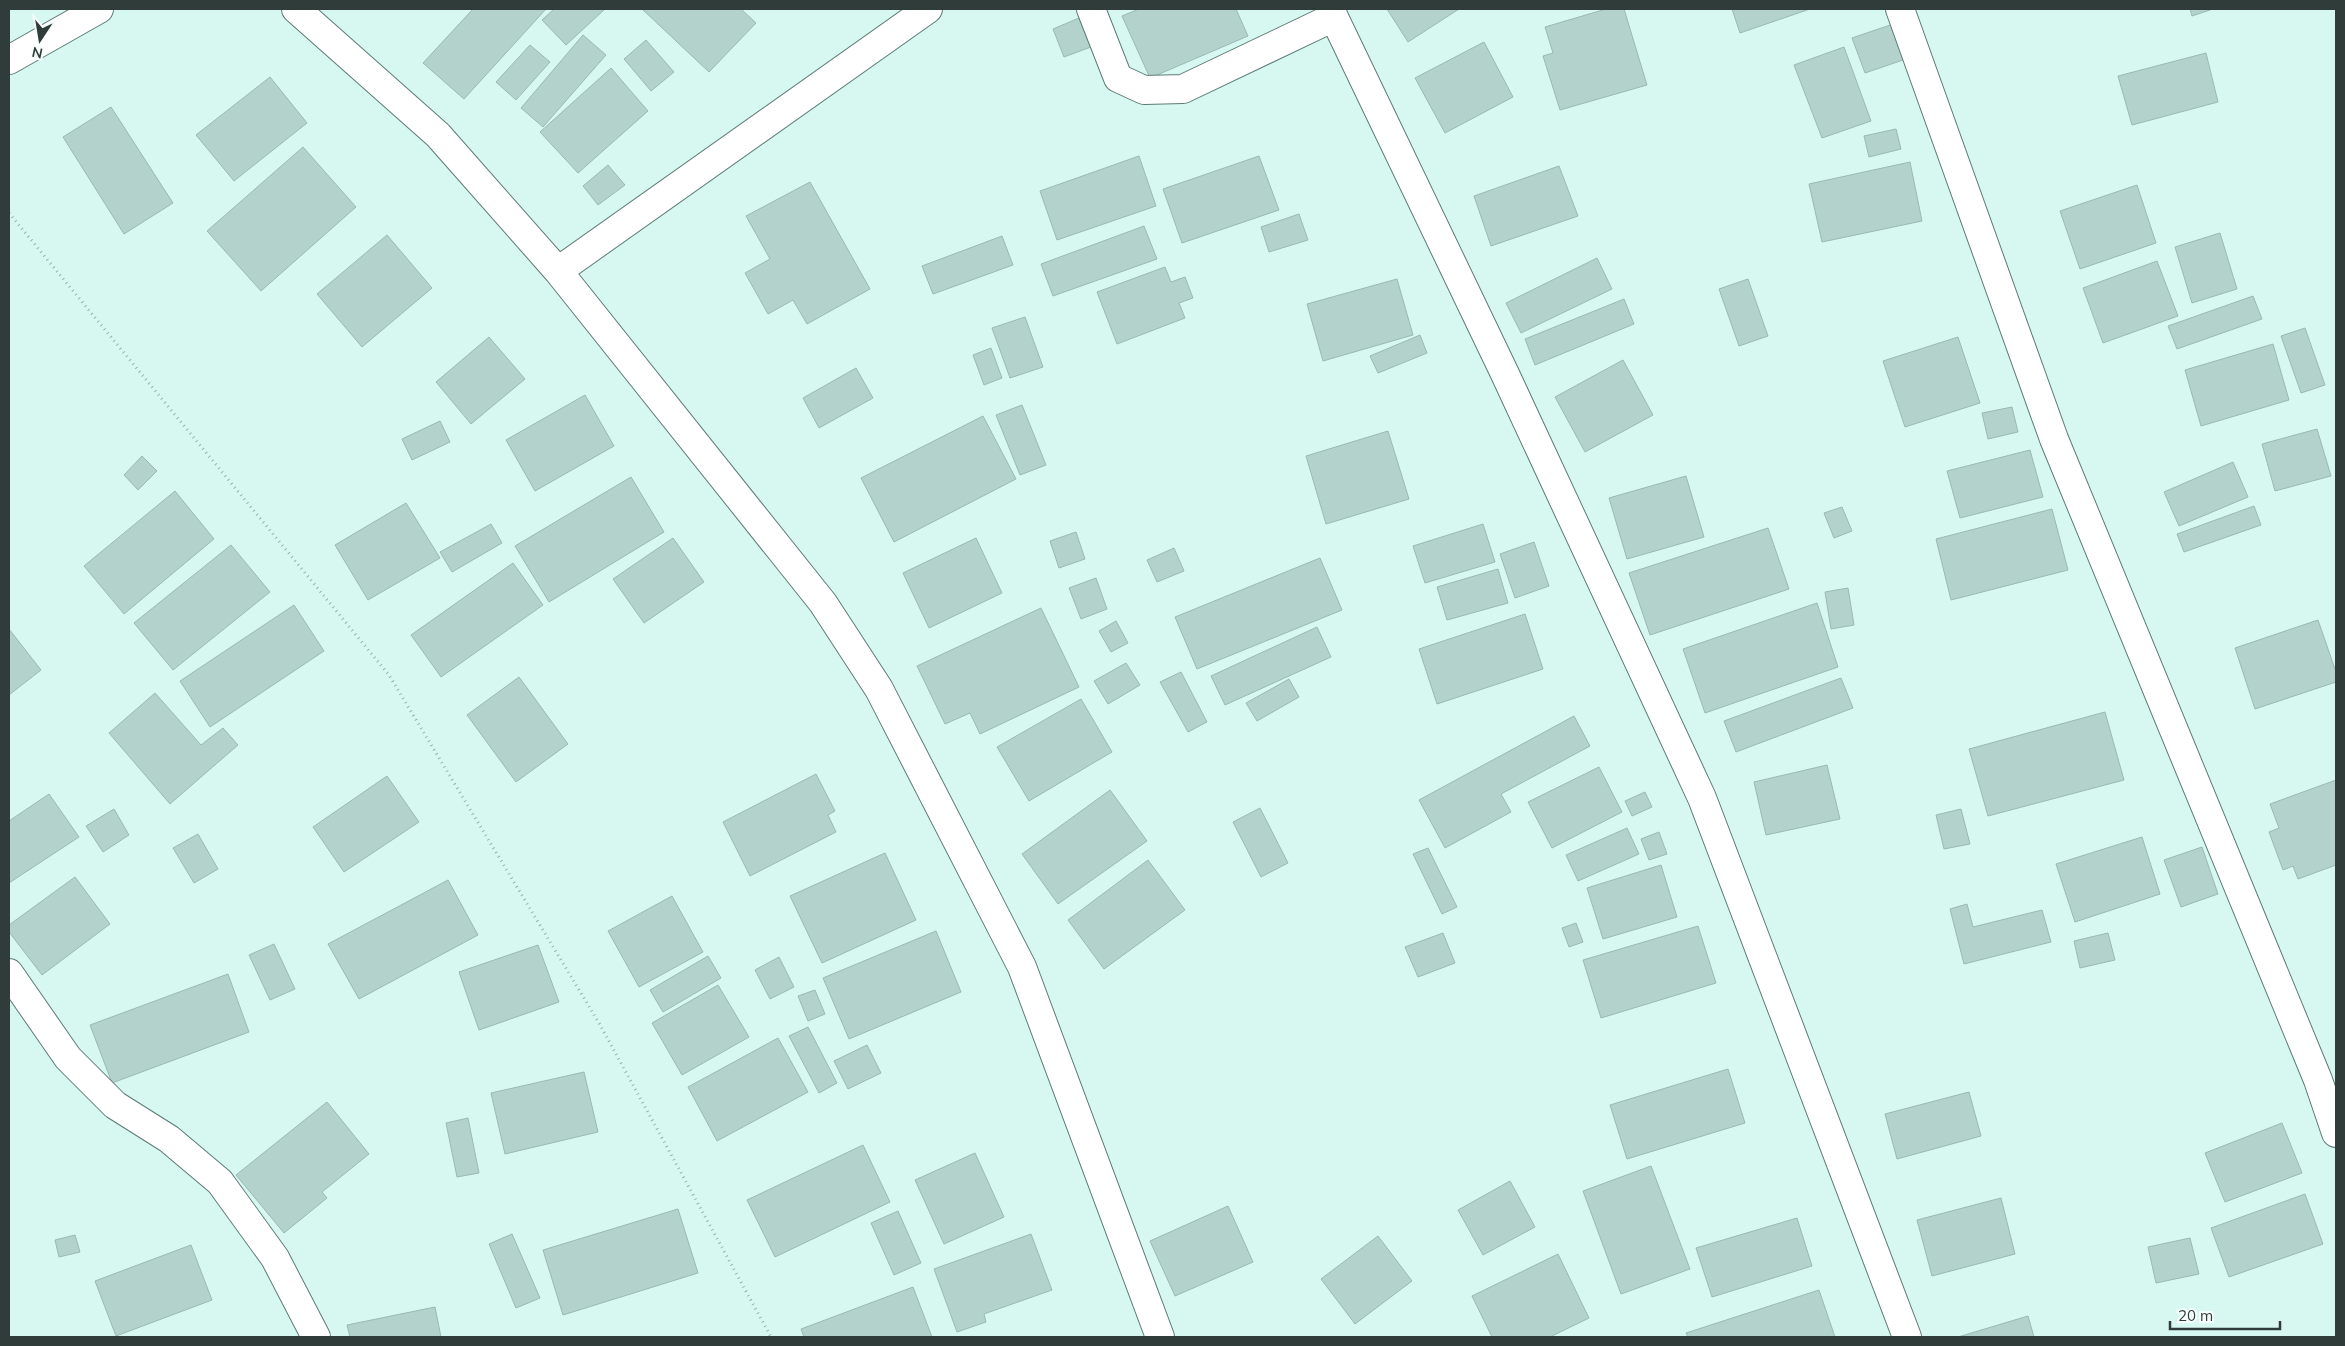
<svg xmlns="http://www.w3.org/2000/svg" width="2345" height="1346" viewBox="0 0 2345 1346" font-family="Mulish,sans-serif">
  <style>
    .building { fill: #b2d2cb; stroke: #99b9b2 }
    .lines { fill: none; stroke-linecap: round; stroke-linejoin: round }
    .minor-casing { stroke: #5d7b75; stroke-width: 30 }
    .path { stroke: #98b1ac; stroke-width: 3; stroke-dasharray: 1 4; stroke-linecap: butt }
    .minor { stroke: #fff; stroke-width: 28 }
  </style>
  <rect width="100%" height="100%" fill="#d7f8f1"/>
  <path class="building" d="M473,9H546L464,99L423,63Z
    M554,9H605L566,45L542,20Z
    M642,9H741L756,23L709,72Z
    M1139,9H1236L1248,36L1150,78L1122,16Z
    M1387,9H1459L1408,42Z
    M1606,9H1624L1647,85L1560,110L1543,56L1553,53L1545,27Z
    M1732,9H1810L1740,33Z
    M2190,9H2213L2192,16Z
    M1079,18L1091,47L1064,57L1053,29Z
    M1893,24L1906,59L1865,73L1852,38Z
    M583,35L606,55L543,127L521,108Z
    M646,40L674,72L651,91L624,59Z
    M1484,42L1513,97L1445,133L1415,78Z
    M530,45L550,62L516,100L496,82Z
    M1844,47L1871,121L1822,138L1794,65Z
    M2206,53L2218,102L2132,125L2118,76Z
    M611,68L648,111L578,173L540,132Z
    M270,77L307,123L234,181L196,135Z
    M111,107L173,203L124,234L63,137Z
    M1896,129L1901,149L1869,157L1864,136Z
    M303,147L356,207L261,291L207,231Z
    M1139,156L1156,206L1057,240L1040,191Z
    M1259,156L1279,210L1182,243L1163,189Z
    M1910,162L1922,221L1822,242L1809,184Z
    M608,165L625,185L598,205L583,186Z
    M1559,166L1578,216L1491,246L1474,196Z
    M810,182L870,289L807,324L793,300L768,314L745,273L770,259L746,216Z
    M2137,185L2156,243L2080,269L2060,211Z
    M1299,214L1308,240L1269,252L1261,227Z
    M1144,226L1157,259L1053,296L1041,264Z
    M2220,233L2237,289L2192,303L2175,247Z
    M387,235L432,288L362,347L317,294Z
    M1002,236L1013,265L933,294L922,266Z
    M1597,258L1612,289L1521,333L1506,303Z
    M2157,261L2178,316L2103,343L2083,288Z
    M1165,267L1171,282L1185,277L1193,298L1179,303L1185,318L1117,344L1097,292Z
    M1397,279L1413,335L1323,361L1307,304Z
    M1748,279L1768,336L1739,346L1719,289Z
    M2253,296L2262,319L2177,349L2168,326Z
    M1624,299L1634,324L1535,365L1525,339Z
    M1025,317L1043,367L1010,378L992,328Z
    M2305,328L2325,385L2301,393L2281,336Z
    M1420,335L1427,353L1378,373L1370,356Z
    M489,337L525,379L471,424L436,382Z
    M1958,337L1980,403L1905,427L1883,361Z
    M2273,344L2289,400L2201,426L2185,370Z
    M991,348L1002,378L984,385L973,355Z
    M1623,360L1653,415L1585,452L1555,397Z
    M856,368L873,398L819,428L803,398Z
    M585,395L614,446L535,491L506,440Z
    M1022,405L1046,465L1020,475L996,415Z
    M2012,407L2018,432L1988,439L1982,413Z
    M983,416L1016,479L894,542L861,478Z
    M440,421L450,442L412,460L402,439Z
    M2317,429L2331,476L2275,491L2262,444Z
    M1388,431L1409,499L1326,524L1306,456Z
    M2030,450L2043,497L1960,518L1947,471Z
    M142,456L157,471L138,490L124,475Z
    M2233,462L2248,497L2179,526L2164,492Z
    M1686,476L1704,537L1627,559L1609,498Z
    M631,477L664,532L549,602L515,546Z
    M175,491L214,539L124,614L84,566Z
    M406,503L440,558L368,600L335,545Z
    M2254,506L2261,525L2184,552L2177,534Z
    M1842,507L1852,531L1834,538L1824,513Z
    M2052,509L2068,570L1951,600L1936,539Z
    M491,524L502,543L452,572L440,552Z
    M1483,524L1495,562L1425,583L1413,546Z
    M1768,528L1789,589L1650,635L1629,573Z
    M1076,532L1085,559L1059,568L1050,541Z
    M673,538L704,582L644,623L613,579Z
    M976,538L1002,593L929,628L903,573Z
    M1534,542L1549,586L1515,598L1500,554Z
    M231,545L270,592L173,670L134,623Z
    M1174,548L1184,571L1157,582L1147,560Z
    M1320,558L1342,610L1197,669L1175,617Z
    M513,563L543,605L441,677L411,635Z
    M1498,569L1508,603L1447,620L1437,587Z
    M1096,578L1107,609L1081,619L1069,588Z
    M1848,588L1854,625L1831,629L1825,592Z
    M1817,603L1838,667L1705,713L1683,649Z
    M294,605L324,651L210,727L180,681Z
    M1041,608L1079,687L980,734L970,713L945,724L917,666Z
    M1525,614L1543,669L1437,704L1419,649Z
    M2318,620L2336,672V682L2255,709L2235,648Z
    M1116,621L1128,643L1111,652L1099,631Z
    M1317,627L1331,657L1225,705L1211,676Z
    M9,629L41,670L9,695Z
    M1126,663L1140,685L1108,704L1094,681Z
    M1181,672L1207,722L1188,732L1160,682Z
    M519,677L568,744L516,782L467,715Z
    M1841,678L1853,708L1736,752L1724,721Z
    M1289,679L1299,697L1257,721L1246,703Z
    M155,693L201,745L223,728L238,745L170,804L109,733Z
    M1081,699L1112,752L1029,801L997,747Z
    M2105,712L2124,780L1988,816L1969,749Z
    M1574,716L1590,746L1501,794L1511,812L1445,848L1419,800Z
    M1827,765L1840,819L1766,835L1754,782Z
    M1599,767L1622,812L1552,848L1528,802Z
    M816,774L835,811L828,815L836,832L750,876L723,822Z
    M387,776L419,822L344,872L313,827Z
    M2336,780V865L2298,879L2293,866L2283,870L2269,832L2279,828L2270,804Z
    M1110,790L1147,841L1058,904L1022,854Z
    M1645,792L1652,807L1632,816L1625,801Z
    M49,794L79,837L9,883V821Z
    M1260,808L1288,863L1261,877L1233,822Z
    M114,809L129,835L103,852L86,826Z
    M1961,809L1970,844L1944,849L1936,815Z
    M1627,828L1639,854L1578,881L1566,855Z
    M1659,832L1667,854L1649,860L1641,839Z
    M198,834L218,869L194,883L173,848Z
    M2142,837L2160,894L2075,922L2056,864Z
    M2202,847L2218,894L2181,907L2164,860Z
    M1428,848L1457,907L1442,914L1413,854Z
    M885,853L916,920L822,963L790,896Z
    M1148,860L1185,910L1104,969L1068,920Z
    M1661,865L1677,917L1603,939L1587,888Z
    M75,877L110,924L42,975L9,932V925Z
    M448,880L478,935L359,999L328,944Z
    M672,896L703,952L639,987L608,931Z
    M1967,904L1973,927L2042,910L2051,942L1964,964L1950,909Z
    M1576,923L1583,942L1569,947L1562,928Z
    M1698,926L1716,983L1601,1018L1583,960Z
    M936,931L961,992L849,1039L823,978Z
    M1443,933L1455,963L1418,977L1405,947Z
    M2108,933L2115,960L2080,968L2074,941Z
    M274,944L295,989L270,1000L249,955Z
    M538,945L559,1002L479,1030L459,972Z
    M708,956L721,978L663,1012L650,990Z
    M779,957L794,987L770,999L755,970Z
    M228,974L249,1032L112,1083L90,1025Z
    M718,985L749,1037L682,1075L652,1023Z
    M815,990L825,1014L808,1021L798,996Z
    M808,1027L837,1083L819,1093L789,1036Z
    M778,1038L808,1092L717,1141L688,1087Z
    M867,1045L881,1073L848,1089L834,1061Z
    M1728,1069L1745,1123L1627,1159L1610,1105Z
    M584,1072L598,1132L505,1154L491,1093Z
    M1969,1092L1981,1136L1897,1159L1885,1114Z
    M327,1102L369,1154L322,1192L327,1198L284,1233L236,1175Z
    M468,1118L479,1173L457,1177L446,1123Z
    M2282,1123L2302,1173L2225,1202L2205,1153Z
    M863,1145L890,1202L775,1257L747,1200Z
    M975,1153L1004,1217L944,1244L915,1180Z
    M1651,1166L1690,1269L1621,1294L1583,1191Z
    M1510,1181L1535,1227L1483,1255L1458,1210Z
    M2305,1194L2323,1244L2229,1277L2211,1228Z
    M2001,1198L2015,1254L1932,1276L1917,1220Z
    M1228,1206L1253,1262L1175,1296L1150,1241Z
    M678,1209L698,1273L563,1315L543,1250Z
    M898,1211L921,1263L894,1275L871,1223Z
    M1797,1218L1812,1266L1712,1297L1696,1248Z
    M512,1234L540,1298L516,1308L489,1244Z
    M1031,1234L1052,1290L984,1314L986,1322L957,1332L934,1269Z
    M75,1235L80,1252L59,1257L55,1240Z
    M1378,1236L1412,1281L1355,1324L1321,1279Z
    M2190,1238L2199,1274L2156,1283L2148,1247Z
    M191,1245L212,1300L116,1336L95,1281Z
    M1558,1254L1589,1318L1550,1337H1492L1472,1296Z
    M913,1287L932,1337H804L801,1329Z
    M1819,1290L1835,1337H1688L1686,1333Z
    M435,1307L441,1337H350L347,1325Z
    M2028,1316L2034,1337H1958Z"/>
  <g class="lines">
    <defs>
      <path id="minor" d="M296,9L438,135L558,271L823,603L879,689L1022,967L1160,1337
        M1091,9L1118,78L1144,90L1183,89L1334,17
        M1330,9L1505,374L1702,798L1907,1337
        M1900,9L2054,439L2318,1080L2336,1133
        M9,60L99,9
        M558,271L928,9
        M9,973L68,1058L115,1105L169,1139L220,1182L275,1258L316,1337"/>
    </defs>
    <use href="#minor" class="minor-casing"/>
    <path class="path" d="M9,213L389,675L599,1023L771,1337"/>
    <use href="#minor" class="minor"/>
  </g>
  <rect width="2345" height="1346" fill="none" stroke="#2f3c39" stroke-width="20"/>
  <g transform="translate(40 40) rotate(192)" stroke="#f8fffd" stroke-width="4" paint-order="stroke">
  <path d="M0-4L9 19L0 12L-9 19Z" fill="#2f3c39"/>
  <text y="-8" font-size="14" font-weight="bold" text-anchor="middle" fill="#2f3c39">N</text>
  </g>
  <path d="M2170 1321v8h110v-8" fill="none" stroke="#2f3c39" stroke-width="2.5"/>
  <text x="2178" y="1321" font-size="15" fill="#2f3c39" stroke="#f8fffd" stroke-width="4" paint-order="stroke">20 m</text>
</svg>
